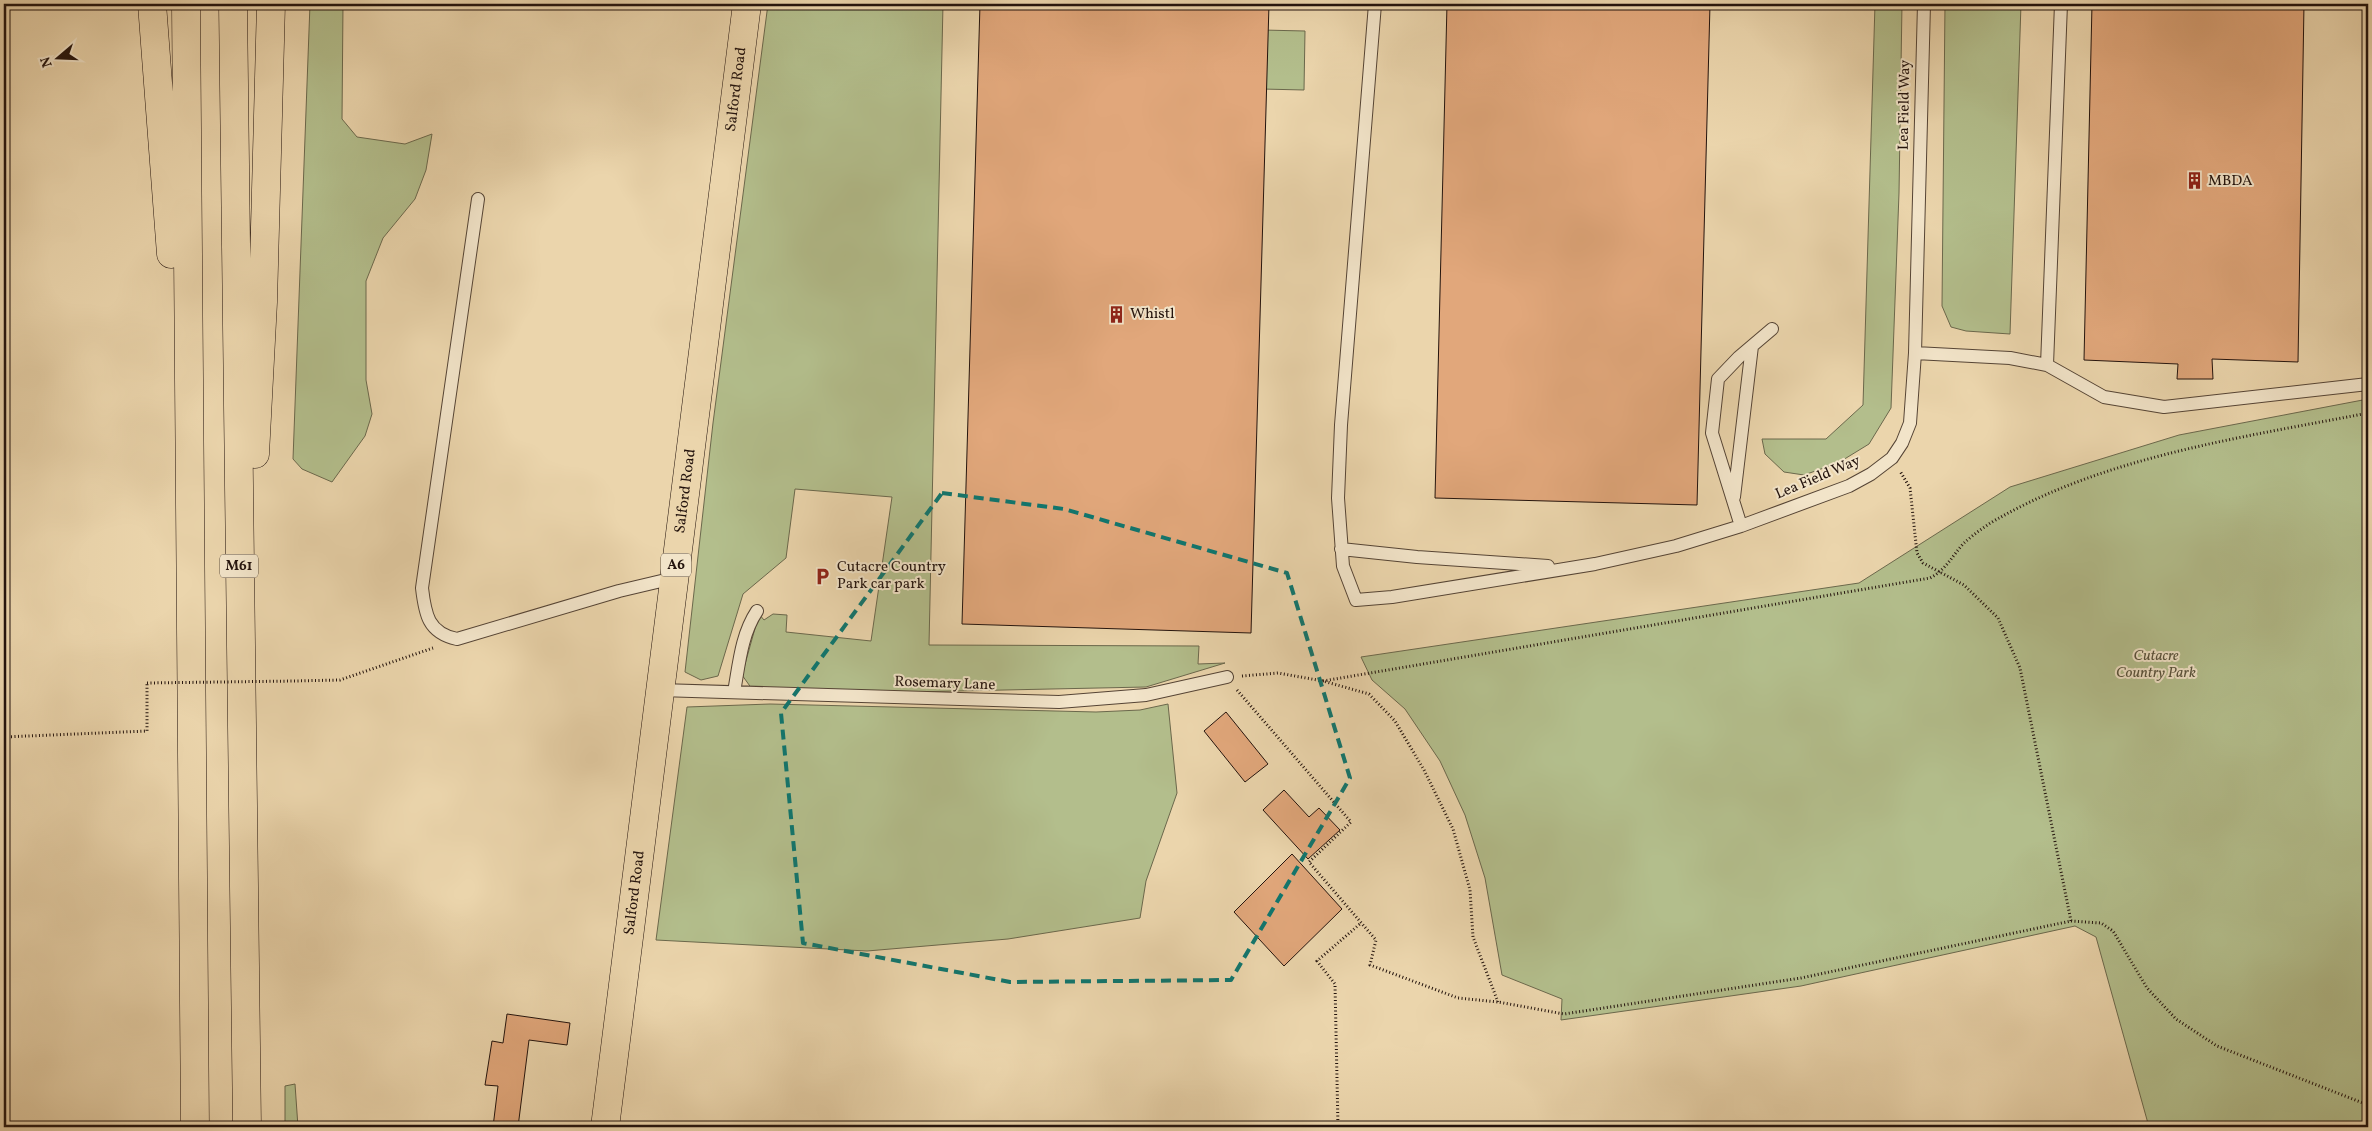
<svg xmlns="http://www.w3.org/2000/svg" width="2372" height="1131" viewBox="0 0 2372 1131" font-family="Vollkorn,serif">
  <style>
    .green { fill: #b3be8c; stroke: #6b684c }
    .building { fill: #e1a77b; stroke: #23130d }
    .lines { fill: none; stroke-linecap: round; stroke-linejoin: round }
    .service-casing { stroke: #554435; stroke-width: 14 }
    .primary-casing { stroke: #23130d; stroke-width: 29 }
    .motorway-casing { stroke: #23130d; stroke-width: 29 }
    .path { stroke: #23130d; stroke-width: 3; stroke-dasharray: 1 2.5; stroke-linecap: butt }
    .service { stroke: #f2e4c9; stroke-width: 12 }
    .primary { stroke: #ebd5ac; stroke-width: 28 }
    .motorway { stroke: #ebd5ac; stroke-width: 28 }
    .path-bridge { stroke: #23130d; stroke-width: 3; stroke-dasharray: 1 2.5; stroke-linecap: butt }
    .marked { fill: none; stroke: #0f766e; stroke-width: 4; stroke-dasharray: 10 6; stroke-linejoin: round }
    .labels { text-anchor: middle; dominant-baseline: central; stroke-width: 4; stroke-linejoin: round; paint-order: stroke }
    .shield { fill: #f2e4c9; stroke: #615245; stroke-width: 1 }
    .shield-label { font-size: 14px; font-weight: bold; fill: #23130d }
    .street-label { font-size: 15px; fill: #23130d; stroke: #f2e4c9 }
    .poi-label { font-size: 15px; fill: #23130d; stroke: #f2e4c9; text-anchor: start }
    .park-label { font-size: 15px; font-style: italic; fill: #554f39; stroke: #f2e4c9 }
  </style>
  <rect width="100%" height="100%" fill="#ebd5ac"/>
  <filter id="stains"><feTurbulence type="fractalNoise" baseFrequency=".004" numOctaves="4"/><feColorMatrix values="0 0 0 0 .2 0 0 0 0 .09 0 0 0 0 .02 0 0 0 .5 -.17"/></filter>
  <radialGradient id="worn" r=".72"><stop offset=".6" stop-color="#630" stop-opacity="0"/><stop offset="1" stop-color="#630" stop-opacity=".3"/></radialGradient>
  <path class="green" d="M310,4H343L342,119L357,137L405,144L432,134L426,170L415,199L383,238L366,281V380L372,414L365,436L332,482L302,469L293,459Z
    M768,4H943L929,645L1199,646L1198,664L1225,663L1146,687L910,692L752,689L742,675L759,614L764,620L773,614L787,615L786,632L871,641L892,497L795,489L786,558L743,594L718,676L701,680L685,672L713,423Z
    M1875,4H1902L1899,193L1891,408L1869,444L1838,463L1804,475L1784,472L1765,454L1762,439H1826L1863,405Z
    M1945,4H2021L2010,334L1966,331L1951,327L1942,306Z
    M1262,30L1305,31L1304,90L1261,89Z
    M2368,399V1127H2149L2096,937L2075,926L1801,986L1561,1020L1562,999L1502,975L1485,878L1465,815L1440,761L1405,709L1372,680L1361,657L1859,583L2010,487L2179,435Z
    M770,704L1096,712L1140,710L1168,704L1177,793L1146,881L1140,918L1008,939L867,951L656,940L687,707Z
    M295,1084L298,1127H285V1086Z"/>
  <path class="building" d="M980,4H1269L1251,633L962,624Z
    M1447,4H1710L1697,505L1435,498Z
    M2092,4H2304L2298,362L2212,359L2213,379H2177L2178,364L2084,360Z
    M1226,712L1268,764L1245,782L1204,731Z
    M1284,790L1309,817L1319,808L1340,830L1308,859L1263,810Z
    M1292,854L1342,909L1284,966L1234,912Z
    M507,1014L570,1023L567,1045L529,1040L518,1127H493L498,1086L485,1085L492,1041L503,1043Z"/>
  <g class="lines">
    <defs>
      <path id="service" d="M1375,4L1341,425L1338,498L1343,566L1356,600L1392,597L1595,564L1676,546L1741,526L1849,486L1871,474L1892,458L1902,443L1910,423L1915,353L1924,4
        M478,199L422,588C425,614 428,633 457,639L619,591L674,578
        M1915,353L2010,358L2047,365L2061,4
        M2047,365L2104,397L2164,407L2368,384
        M1734,497L1752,346
        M1741,526L1712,433L1718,379L1739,357L1772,329
        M1341,549L1417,557L1548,566
        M660,690L1059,702L1146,695L1227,677
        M734,692C739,665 741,635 757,611"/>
      <g id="primary">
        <path id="s1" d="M605,1127L747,4"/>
      </g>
      <path id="motorway" d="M152,4L171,254
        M186,4L195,1127
        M233,4L247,1127
        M255,454L263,302L271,4"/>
    </defs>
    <use href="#service" class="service-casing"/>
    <use href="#primary" class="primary-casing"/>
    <use href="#motorway" class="motorway-casing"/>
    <path class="path" d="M1242,676L1278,673L1323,681L1369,694L1395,721L1424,770L1453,829L1470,890L1473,937L1498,1002
      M294,681L340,680L433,648
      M1323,681L1930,578C1946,570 1952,556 1964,543C1974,534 1989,523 2001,517C2112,455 2245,437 2368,413
      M1237,690L1351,822L1309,862L1376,940L1370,965L1458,998L1498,1002L1564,1014L1801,978L2071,921L2020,668L1998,618L1964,585L1923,563L1917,553L1910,488L1900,471
      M4,737L147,731V683
      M2071,921L2101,923L2113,931L2147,988L2176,1019L2217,1046L2368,1105
      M1338,1127L1335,984L1317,961L1361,923"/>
    <use href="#service" class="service"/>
    <use href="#primary" class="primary"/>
    <use href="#motorway" class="motorway"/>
    <path class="path-bridge" d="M147,683L294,681"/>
  </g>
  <path class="marked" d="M942,493L1064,509L1287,573L1350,778L1231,980L1010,982L803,943L781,713Z"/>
  <defs>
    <symbol id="building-bare" viewBox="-9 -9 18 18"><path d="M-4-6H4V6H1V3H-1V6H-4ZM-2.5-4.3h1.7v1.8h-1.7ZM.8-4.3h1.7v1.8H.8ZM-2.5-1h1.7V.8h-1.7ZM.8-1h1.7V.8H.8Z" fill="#8f2418" stroke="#f2e4c9" stroke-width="2.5" paint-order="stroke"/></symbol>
    <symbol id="parking-bare" viewBox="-9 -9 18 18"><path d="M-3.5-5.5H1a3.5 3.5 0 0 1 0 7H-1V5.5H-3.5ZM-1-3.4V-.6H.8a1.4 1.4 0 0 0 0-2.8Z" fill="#8f2418" stroke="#f2e4c9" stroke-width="2.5" paint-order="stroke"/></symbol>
  </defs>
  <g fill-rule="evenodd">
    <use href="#building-bare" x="2182" y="168" width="25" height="25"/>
    <use href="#building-bare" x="1104" y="302" width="25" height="25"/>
    <use href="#parking-bare" x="810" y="564" width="25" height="25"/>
  </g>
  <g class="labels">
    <g class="shield">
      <rect x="661" y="553.5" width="30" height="23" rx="4"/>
      <rect x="220" y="554.5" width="38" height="23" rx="4"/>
    </g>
    <g class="shield-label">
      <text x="676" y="565">A6</text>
      <text x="239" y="566">M61</text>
    </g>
    <g class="street-label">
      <text stroke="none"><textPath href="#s1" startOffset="1046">Salford Road</textPath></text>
      <text transform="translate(1905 105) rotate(-89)">Lea Field Way</text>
      <text transform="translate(1818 478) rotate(-23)">Lea Field Way</text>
      <text stroke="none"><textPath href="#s1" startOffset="641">Salford Road</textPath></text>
      <text transform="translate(945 684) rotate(2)">Rosemary Lane</text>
      <text stroke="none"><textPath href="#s1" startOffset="236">Salford Road</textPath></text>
    </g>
    <g class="poi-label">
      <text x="2208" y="181">MBDA</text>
      <text x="1130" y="314">Whistl</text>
      <text x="837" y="567">Cutacre Country<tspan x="837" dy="17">Park car park</tspan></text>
    </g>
    <g class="park-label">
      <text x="2156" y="656">Cutacre<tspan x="2156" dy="17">Country Park</tspan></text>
    </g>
  </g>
  <rect width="2372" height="1131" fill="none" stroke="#ebd5ac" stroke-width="20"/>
  <rect x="5" y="5" width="2362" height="1121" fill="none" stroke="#23130d" stroke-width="2.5"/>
  <rect x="10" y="10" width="2352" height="1111" fill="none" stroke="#23130d"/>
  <g transform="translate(58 58) rotate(251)" stroke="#f2e4c9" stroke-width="4" paint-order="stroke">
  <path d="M0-4L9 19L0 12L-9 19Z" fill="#23130d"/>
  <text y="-8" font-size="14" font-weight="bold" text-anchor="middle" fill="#23130d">N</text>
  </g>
  <rect width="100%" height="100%" filter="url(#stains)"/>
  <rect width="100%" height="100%" fill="url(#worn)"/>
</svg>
